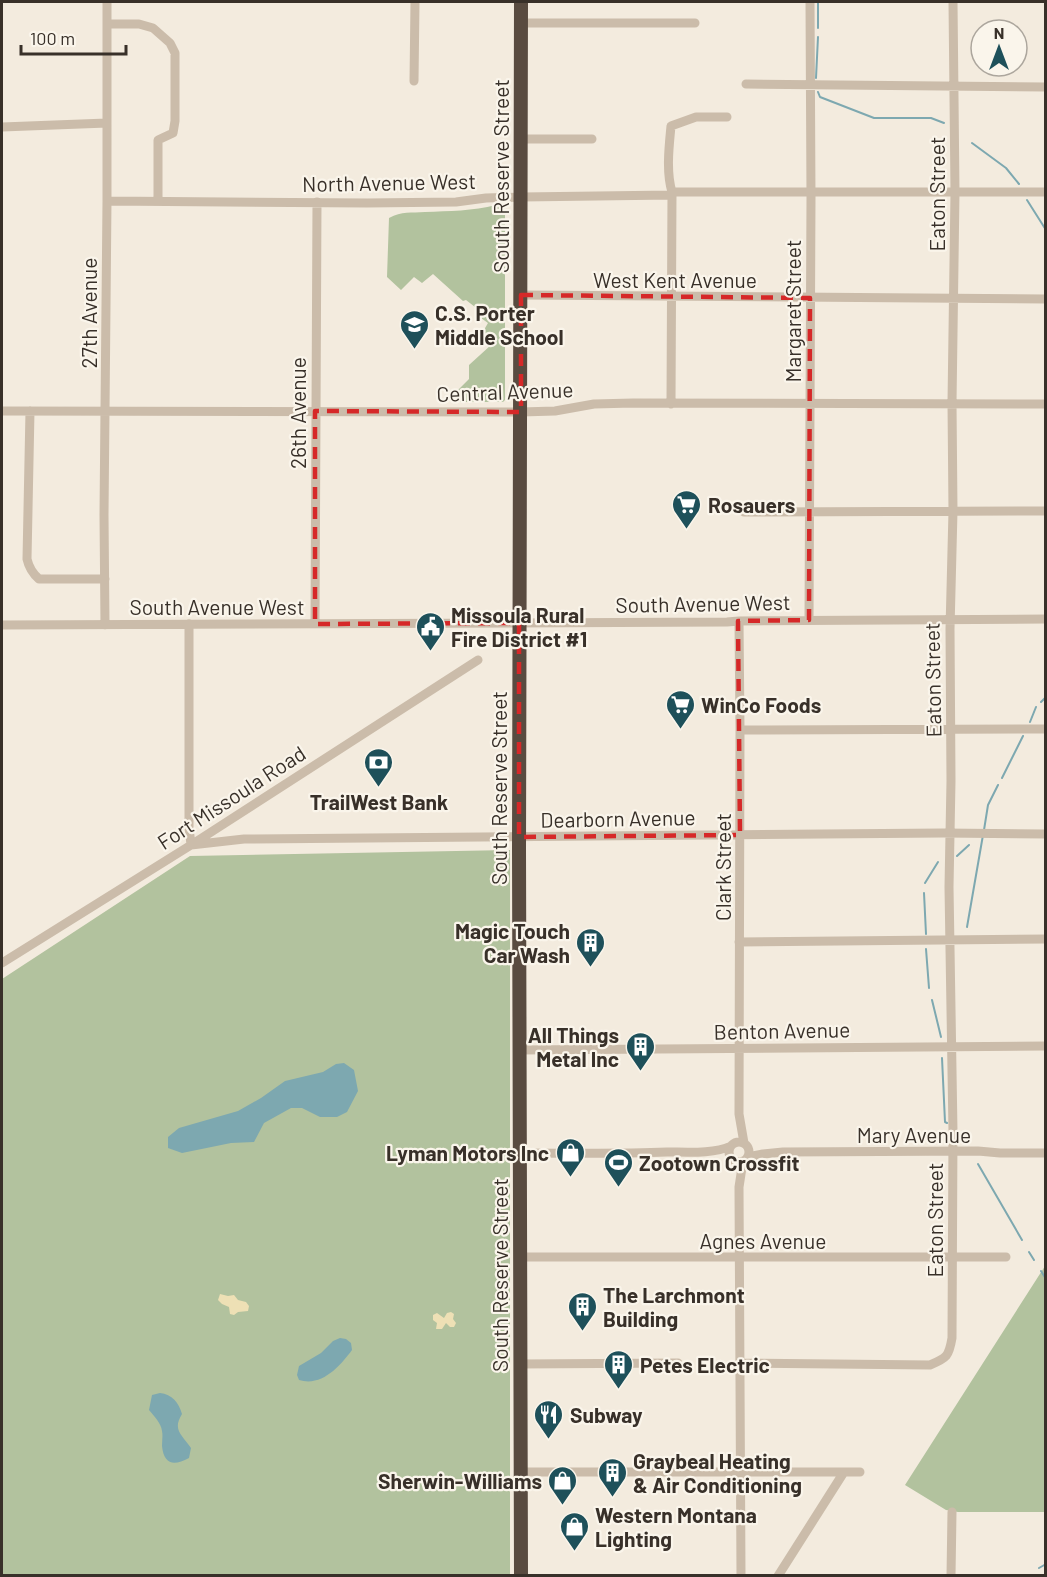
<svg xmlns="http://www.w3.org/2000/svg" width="1047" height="1577" viewBox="0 0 1047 1577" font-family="Barlow,sans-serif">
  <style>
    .green { fill: #b2c29e }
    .sand { fill: #eee0b5 }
    .water { fill: #7da8b0 }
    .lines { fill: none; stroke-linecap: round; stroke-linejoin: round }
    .stream { stroke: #7da8b0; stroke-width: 2 }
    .minor { stroke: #cbbcaa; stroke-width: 9 }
    .highway { stroke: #594b40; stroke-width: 14 }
    .marked { fill: none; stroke: #d62828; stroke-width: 4.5; stroke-dasharray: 12 8; stroke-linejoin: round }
    .labels { text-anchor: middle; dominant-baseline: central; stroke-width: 4.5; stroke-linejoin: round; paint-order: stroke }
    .street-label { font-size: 21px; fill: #383029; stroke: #faf5eb }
    .poi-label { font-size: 21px; font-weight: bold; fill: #383029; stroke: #faf5eb; text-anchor: start }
  </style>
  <rect width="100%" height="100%" fill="#f3ebde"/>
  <path class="green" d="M496,205H502L505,208V400L503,402H453L455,389H459L469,379V365L491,345L481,335L488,323L481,318L484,314L466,300L463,301L433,274L422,283L414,277L401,290L387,277L389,218C402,211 411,213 425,212C449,211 473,211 496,205Z
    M510,850V1575H2V979L190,856Z
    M1045,1266V1512H958L946,1510L905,1485Z"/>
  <path class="sand" d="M220,1294L228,1296L234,1295L238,1300L246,1302L249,1306L248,1311L238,1312L234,1315L230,1314L229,1307L222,1304L218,1300Z
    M451,1312L454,1314L453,1319L456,1323L454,1327H450L446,1323L442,1329H436L437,1323L433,1320V1315L437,1313L444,1318L447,1313Z"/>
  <path class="water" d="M344,1063L354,1070L358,1091L347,1112L337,1117H320L302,1108H291L264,1123L254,1142L231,1143L182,1153L168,1148V1137L179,1128L238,1111L261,1098L285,1081L323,1072L336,1064Z
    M340,1338L346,1339L351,1343L352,1350C340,1366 322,1387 299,1380L297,1375L299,1366L321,1353L333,1341Z
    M160,1393C172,1394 179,1403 182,1414C172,1430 182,1435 191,1448L189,1458C174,1466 164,1465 162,1446C162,1441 163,1436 162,1431C161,1423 154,1416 149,1410L152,1395Z"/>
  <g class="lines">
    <path class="stream" d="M818,28V2
      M816,78L818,37
      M818,92L820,97L874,118H931L944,123
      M972,143L1006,168L1019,184
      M1027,200L1046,230
      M1041,702L1046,697
      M1030,722L1036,707
      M1002,778L1023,736
      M984,830L988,805L998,785
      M957,856L969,845
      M925,883L938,862
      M924,893L926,934
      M967,927L983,835
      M926,949L929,988
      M932,1000L941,1037
      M942,1058L945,1122L947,1123
      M958,1132L967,1143
      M978,1164L1022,1240
      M1029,1252L1034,1260
      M1041,1271L1046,1279
      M1039,1568L1046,1564"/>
    <path class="minor" d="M521,23H695
      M107,24H139L153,28L170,43L175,53V121L173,133L158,140V201
      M414,81L415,2
      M746,84L1046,87
      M2,127L107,123
      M521,139H592
      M672,192H1046
      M107,201L367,203L456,202L486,198L522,197L672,195
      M521,295L1046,299
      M671,404L672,192C666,172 669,147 671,126L696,117H727
      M2,411L521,412L555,411L594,404L633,403L1046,404
      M30,411L27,559C29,568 32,573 39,579H105
      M744,512L1046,511
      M809,620L811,198L810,2
      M739,621L740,730L739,1114L744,1143
      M189,624V827L191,845
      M315,624L317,202
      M2,625L727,622L739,621L1046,619
      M105,625L104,515L107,201V2
      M740,730L1046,729
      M191,845L244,839L943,833L1046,834
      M739,942L1046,939
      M2,963L191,845L478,660
      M519,1050L1046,1046
      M729 1152a10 10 0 1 1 20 0a10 10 0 1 1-20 0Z
      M520,1153C569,1153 618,1154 667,1152C688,1152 713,1154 731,1146
      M748,1157L763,1154L783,1152L978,1151L1000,1153H1046
      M520,1257H1006
      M740,1363L930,1365C947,1358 949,1356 952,1338L953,1132L949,887L951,781L950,629L953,511L952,403L955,192L953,2
      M520,1364L678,1363
      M520,1472H860
      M741,1576L739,1187L743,1161
      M778,1576L844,1472
      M951,1576L952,1512"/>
    <path class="highway" d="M521,1576L519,849L521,2"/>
  </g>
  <path class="marked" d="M521,295L810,298L809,620L738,621L740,835L519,837V623L315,624V411L521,412Z"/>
  <defs>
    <symbol id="school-pin" viewBox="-11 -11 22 30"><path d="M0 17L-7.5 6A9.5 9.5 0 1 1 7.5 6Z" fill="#1e505a" stroke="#faf5eb"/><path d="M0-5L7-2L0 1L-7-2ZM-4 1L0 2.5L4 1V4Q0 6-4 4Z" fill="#fff"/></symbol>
    <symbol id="supermarket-pin" viewBox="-11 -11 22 30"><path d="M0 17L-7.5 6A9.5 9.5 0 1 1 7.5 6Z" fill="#1e505a" stroke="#faf5eb"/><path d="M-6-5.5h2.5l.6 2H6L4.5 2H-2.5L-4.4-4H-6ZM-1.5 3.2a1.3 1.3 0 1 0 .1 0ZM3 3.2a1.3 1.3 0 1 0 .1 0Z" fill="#fff"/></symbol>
    <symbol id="civic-pin" viewBox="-11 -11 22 30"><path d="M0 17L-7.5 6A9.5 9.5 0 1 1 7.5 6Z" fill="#1e505a" stroke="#faf5eb"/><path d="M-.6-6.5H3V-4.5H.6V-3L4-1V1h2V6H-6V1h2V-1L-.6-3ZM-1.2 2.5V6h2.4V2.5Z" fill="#fff"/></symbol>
    <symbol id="bank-pin" viewBox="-11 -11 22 30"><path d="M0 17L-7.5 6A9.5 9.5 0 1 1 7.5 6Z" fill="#1e505a" stroke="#faf5eb"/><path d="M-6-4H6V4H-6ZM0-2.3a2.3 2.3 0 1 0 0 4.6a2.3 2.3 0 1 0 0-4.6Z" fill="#fff"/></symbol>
    <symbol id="building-pin" viewBox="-11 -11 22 30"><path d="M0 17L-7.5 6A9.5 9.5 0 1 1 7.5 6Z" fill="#1e505a" stroke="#faf5eb"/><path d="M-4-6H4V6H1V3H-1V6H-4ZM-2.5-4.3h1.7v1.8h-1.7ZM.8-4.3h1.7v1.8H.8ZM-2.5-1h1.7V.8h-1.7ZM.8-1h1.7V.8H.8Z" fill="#fff"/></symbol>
    <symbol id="shop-pin" viewBox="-11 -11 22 30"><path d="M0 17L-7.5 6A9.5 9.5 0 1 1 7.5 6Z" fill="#1e505a" stroke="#faf5eb"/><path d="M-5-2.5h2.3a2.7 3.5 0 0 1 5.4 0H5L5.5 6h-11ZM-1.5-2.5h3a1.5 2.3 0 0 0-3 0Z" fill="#fff"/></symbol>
    <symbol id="stadium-pin" viewBox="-11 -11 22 30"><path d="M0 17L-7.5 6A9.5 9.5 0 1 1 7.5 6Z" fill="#1e505a" stroke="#faf5eb"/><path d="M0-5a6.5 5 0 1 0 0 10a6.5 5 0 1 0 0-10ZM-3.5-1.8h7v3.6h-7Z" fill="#fff"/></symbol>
    <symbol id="restaurant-pin" viewBox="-11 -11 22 30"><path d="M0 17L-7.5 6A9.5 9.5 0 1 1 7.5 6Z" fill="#1e505a" stroke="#faf5eb"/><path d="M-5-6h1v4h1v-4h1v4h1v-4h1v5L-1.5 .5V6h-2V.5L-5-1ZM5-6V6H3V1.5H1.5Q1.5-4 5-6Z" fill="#fff"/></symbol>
  </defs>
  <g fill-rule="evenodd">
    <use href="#school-pin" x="398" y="308" width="33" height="45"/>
    <use href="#supermarket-pin" x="670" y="488" width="33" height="45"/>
    <use href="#civic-pin" x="414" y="610" width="33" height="45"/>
    <use href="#supermarket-pin" x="664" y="688" width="33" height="45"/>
    <use href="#bank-pin" x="362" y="746" width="33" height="45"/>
    <use href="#building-pin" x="574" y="926" width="33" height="45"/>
    <use href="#building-pin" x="624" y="1030" width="33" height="45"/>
    <use href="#shop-pin" x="554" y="1136" width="33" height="45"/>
    <use href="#stadium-pin" x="602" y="1146" width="33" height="45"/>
    <use href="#building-pin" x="566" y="1290" width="33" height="45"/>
    <use href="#building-pin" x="602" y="1348" width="33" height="45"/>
    <use href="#restaurant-pin" x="532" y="1398" width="33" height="45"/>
    <use href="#building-pin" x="596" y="1456" width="33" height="45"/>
    <use href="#shop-pin" x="546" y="1464" width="33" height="45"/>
    <use href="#shop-pin" x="558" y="1510" width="33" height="45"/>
  </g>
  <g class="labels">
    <g class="street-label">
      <text transform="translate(500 176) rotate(-90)">South Reserve Street</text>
      <text transform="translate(389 182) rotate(-1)">North Avenue West</text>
      <text transform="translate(936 194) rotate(-90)">Eaton Street</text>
      <text x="675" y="279">West Kent Avenue</text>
      <text transform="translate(792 311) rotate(-90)">Margaret Street</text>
      <text transform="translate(88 313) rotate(-90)">27th Avenue</text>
      <text transform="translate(505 391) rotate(-2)">Central Avenue</text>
      <text transform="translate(297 413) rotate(-90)">26th Avenue</text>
      <text transform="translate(703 603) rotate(-1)">South Avenue West</text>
      <text x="217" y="606">South Avenue West</text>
      <text transform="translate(932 680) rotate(-91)">Eaton Street</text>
      <text transform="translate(498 788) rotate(-90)">South Reserve Street</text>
      <text transform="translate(231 797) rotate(-33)">Fort Missoula Road</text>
      <text transform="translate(618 818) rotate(-1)">Dearborn Avenue</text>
      <text transform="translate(722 867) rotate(-90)">Clark Street</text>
      <text transform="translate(782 1030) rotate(-1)">Benton Avenue</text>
      <text x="914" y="1134">Mary Avenue</text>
      <text transform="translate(934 1220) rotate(-90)">Eaton Street</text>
      <text x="763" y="1240">Agnes Avenue</text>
      <text transform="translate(499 1275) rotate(-90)">South Reserve Street</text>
    </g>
    <g class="poi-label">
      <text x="435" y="312">C.S. Porter<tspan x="435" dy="24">Middle School</tspan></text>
      <text x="708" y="504">Rosauers</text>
      <text x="451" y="614">Missoula Rural<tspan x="451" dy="24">Fire District #1</tspan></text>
      <text x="701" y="704">WinCo Foods</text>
      <text x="379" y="801" text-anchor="middle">TrailWest Bank</text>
      <text x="570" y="930" text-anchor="end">Magic Touch<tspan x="570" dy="24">Car Wash</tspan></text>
      <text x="619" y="1034" text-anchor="end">All Things<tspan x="619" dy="24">Metal Inc</tspan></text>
      <text x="549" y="1152" text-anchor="end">Lyman Motors Inc</text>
      <text x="639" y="1162">Zootown Crossfit</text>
      <text x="603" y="1294">The Larchmont<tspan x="603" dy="24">Building</tspan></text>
      <text x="640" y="1364">Petes Electric</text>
      <text x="570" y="1414">Subway</text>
      <text x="633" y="1460">Graybeal Heating<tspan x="633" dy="24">&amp; Air Conditioning</tspan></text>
      <text x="542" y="1480" text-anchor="end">Sherwin-Williams</text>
      <text x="595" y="1514">Western Montana<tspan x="595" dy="24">Lighting</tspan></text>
    </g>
  </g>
  <rect width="1047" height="1577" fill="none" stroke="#383029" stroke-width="6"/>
  <g transform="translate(999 48)"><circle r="28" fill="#faf5eb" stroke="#aca69d" stroke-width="1.5"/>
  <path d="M0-4.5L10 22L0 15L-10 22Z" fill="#1e505a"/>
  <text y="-9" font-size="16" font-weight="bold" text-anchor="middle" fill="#383029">N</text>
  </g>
  <path d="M21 45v9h105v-9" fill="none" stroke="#383029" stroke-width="3"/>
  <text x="30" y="45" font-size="18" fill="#383029" stroke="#faf5eb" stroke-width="4.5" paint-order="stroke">100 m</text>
</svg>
